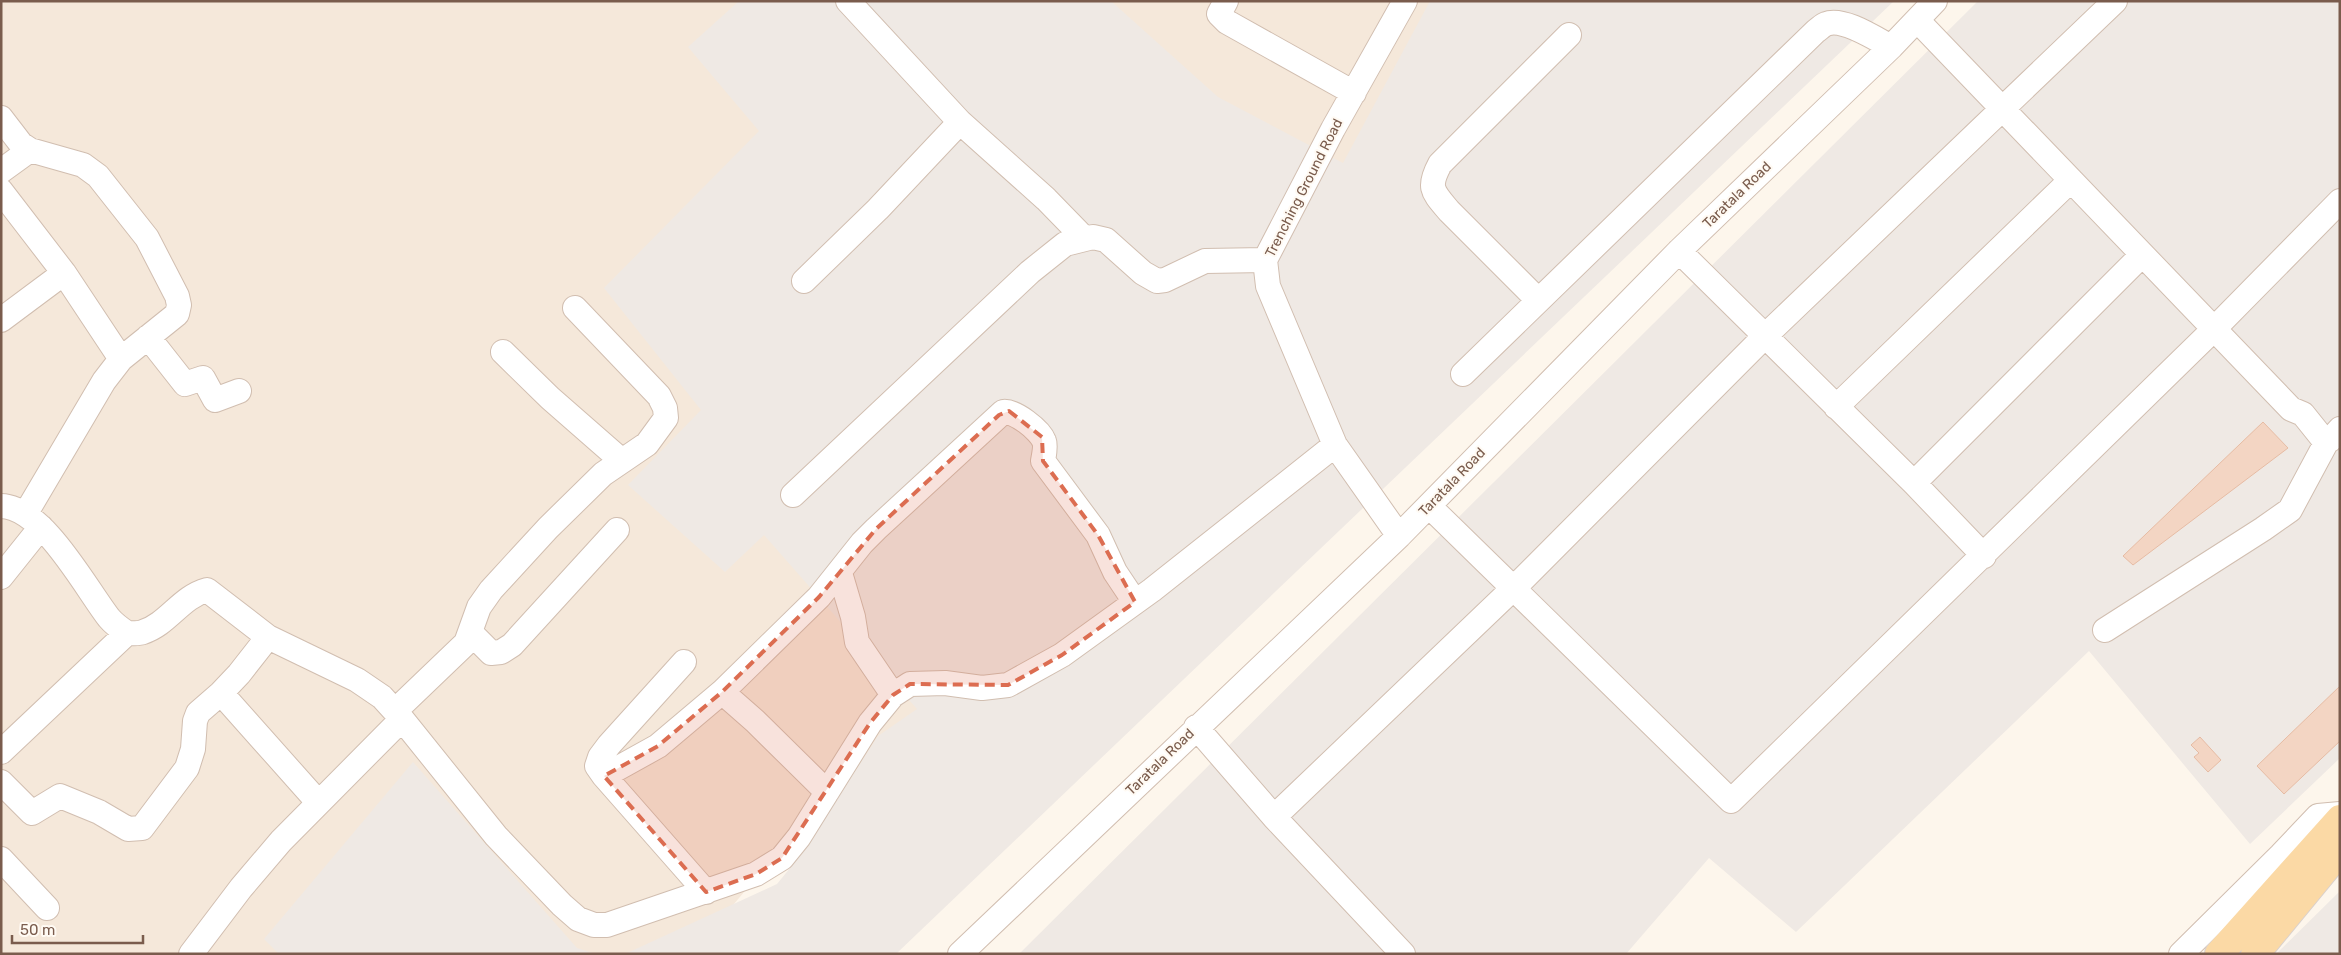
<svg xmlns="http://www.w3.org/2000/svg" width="2341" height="955" viewBox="0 0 2341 955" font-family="Rubik,sans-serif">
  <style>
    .residential { fill: #f5e8da }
    .industrial { fill: #efe9e4 }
    .building { fill: #f3d5c3; stroke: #e6bba3 }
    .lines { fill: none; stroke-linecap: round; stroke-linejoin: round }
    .minor-casing { stroke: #d1beb0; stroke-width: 26 }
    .major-casing { stroke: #dad1cd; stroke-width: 30 }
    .minor { stroke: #fff; stroke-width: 24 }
    .major { stroke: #fbd9a5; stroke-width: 28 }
    .marked { fill: #dc6d51; fill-opacity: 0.2; stroke: #dc6d51; stroke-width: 4; stroke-dasharray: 10 6; stroke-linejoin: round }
    .labels { text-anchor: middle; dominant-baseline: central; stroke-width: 4; stroke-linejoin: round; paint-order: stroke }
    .street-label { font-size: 14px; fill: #7a5c4d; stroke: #fffaf3 }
  </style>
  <rect width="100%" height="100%" fill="#fdf6ec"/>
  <path class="residential" d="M1,1H1634L1065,603L827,793L692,954H1Z"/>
  <path class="industrial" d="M739,1H1111L1218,97L1343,163L1430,1H1894L896,954H625L777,884L804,851L878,736L917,709L764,535L725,572L628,485L701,410L604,288L759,131L688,47Z
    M1978,1H2340V758L2250,844L2089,651L1796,932L1709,858L1626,954H1019Z
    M413,762L577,948L596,954H279L264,939Z
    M2340,891V954H2276Z"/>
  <path class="building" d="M2263,422L2288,448L2133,565L2123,556Z
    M2340,686V741L2284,794L2257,766Z
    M2200,737L2221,760L2208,772L2194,757L2199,753L2191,745Z"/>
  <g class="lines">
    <defs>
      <path id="minor" d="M848,1L960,122L1046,199L1084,238
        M1226,1L1219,14L1227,22L1354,93
        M1917,20L2291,409L2303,414L2323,439L2330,440L2340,429
        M1,118L21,144L30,150L83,165L98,176L147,238L177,296L179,305L177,314L121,359L104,381L26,513
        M1,171L30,150
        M1,191L64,273L121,359
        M1679,251L1914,483L1984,556
        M804,281L878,209L960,122
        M1538,300L1449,211C1433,192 1427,188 1440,164L1569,35
        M1,320L64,273
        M148,337L185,384L203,378L215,400L239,391
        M503,352L550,398L622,461
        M1463,374L1816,31C1819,29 1823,25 1826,24C1843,17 1876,39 1891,47
        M1836,407L2071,180
        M1914,483L2142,255
        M793,495L1030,272L1065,244L1093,237L1106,240L1143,273L1157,281L1165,280L1205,261L1265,260
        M1,506C43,507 85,587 109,618C114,624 121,629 127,633C132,633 138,634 143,632C168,624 181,597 207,590L268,637L357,680L382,697L402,719L496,836L562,905L578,919L594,925H607L756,874L782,858L799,837L870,723L893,695L910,684L945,683L982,688L1008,685L1062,655L1152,590L1335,445
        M1429,506L1731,801L2213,330L2340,201
        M1399,536L1335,445L1268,286L1265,260L1333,129L1405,1
        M840,573L853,617L857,642L893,695
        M1,577L41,527
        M2105,630L2263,529L2290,510L2327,441
        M470,632L491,653L501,652L512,645L617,530
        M684,662L609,745L600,757L597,766L604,776L706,892
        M722,692L755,721L827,792
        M221,693L318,802
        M395,711L466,643L479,607L491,590L548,528L603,474L647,444L666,418L665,408L659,396L575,308
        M1196,727L1274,817L1403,954
        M1,752L127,633
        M604,776L658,746L722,692L819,597L862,543L876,529L1003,412C1014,410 1040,430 1044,441C1046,446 1044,455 1043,461L1098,535L1115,572L1135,602
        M1,782L32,813L60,796L99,812L128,829L142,828L187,768L193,749L195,721L198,713L221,693L239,674L268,637
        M1274,817L1522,580L1764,337L2115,1
        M1,859L47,908
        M191,954L241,888L281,841L402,719
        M960,954L1399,536L1679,251L1891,47L1935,1
        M2181,954L2281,855L2318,816L2340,814"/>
      <path id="major" d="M2219,954L2340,819
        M2255,954L2340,851"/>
    </defs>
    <use href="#minor" class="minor-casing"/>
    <use href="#major" class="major-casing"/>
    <use href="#minor" class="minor"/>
    <use href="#major" class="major"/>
  </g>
  <path class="marked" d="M1009,411L1042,437L1043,461L1098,535L1135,602L1062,655L1008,685L910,684L893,695L870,723L782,858L756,874L706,892L604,776L658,746L722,692L819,597L876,529L999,415Z"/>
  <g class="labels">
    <g class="street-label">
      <text transform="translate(1304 188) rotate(-63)">Trenching Ground Road</text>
      <text transform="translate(1737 195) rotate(-44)">Taratala Road</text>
      <text transform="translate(1452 482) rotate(-46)">Taratala Road</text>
      <text transform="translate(1160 762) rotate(-44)">Taratala Road</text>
    </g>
  </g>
  <rect width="2341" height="955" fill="none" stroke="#7a5c4d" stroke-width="5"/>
  <path d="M12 935v8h131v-8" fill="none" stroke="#7a5c4d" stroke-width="2.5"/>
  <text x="20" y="935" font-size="15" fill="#7a5c4d" stroke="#fffaf3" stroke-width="4" paint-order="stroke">50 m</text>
</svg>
